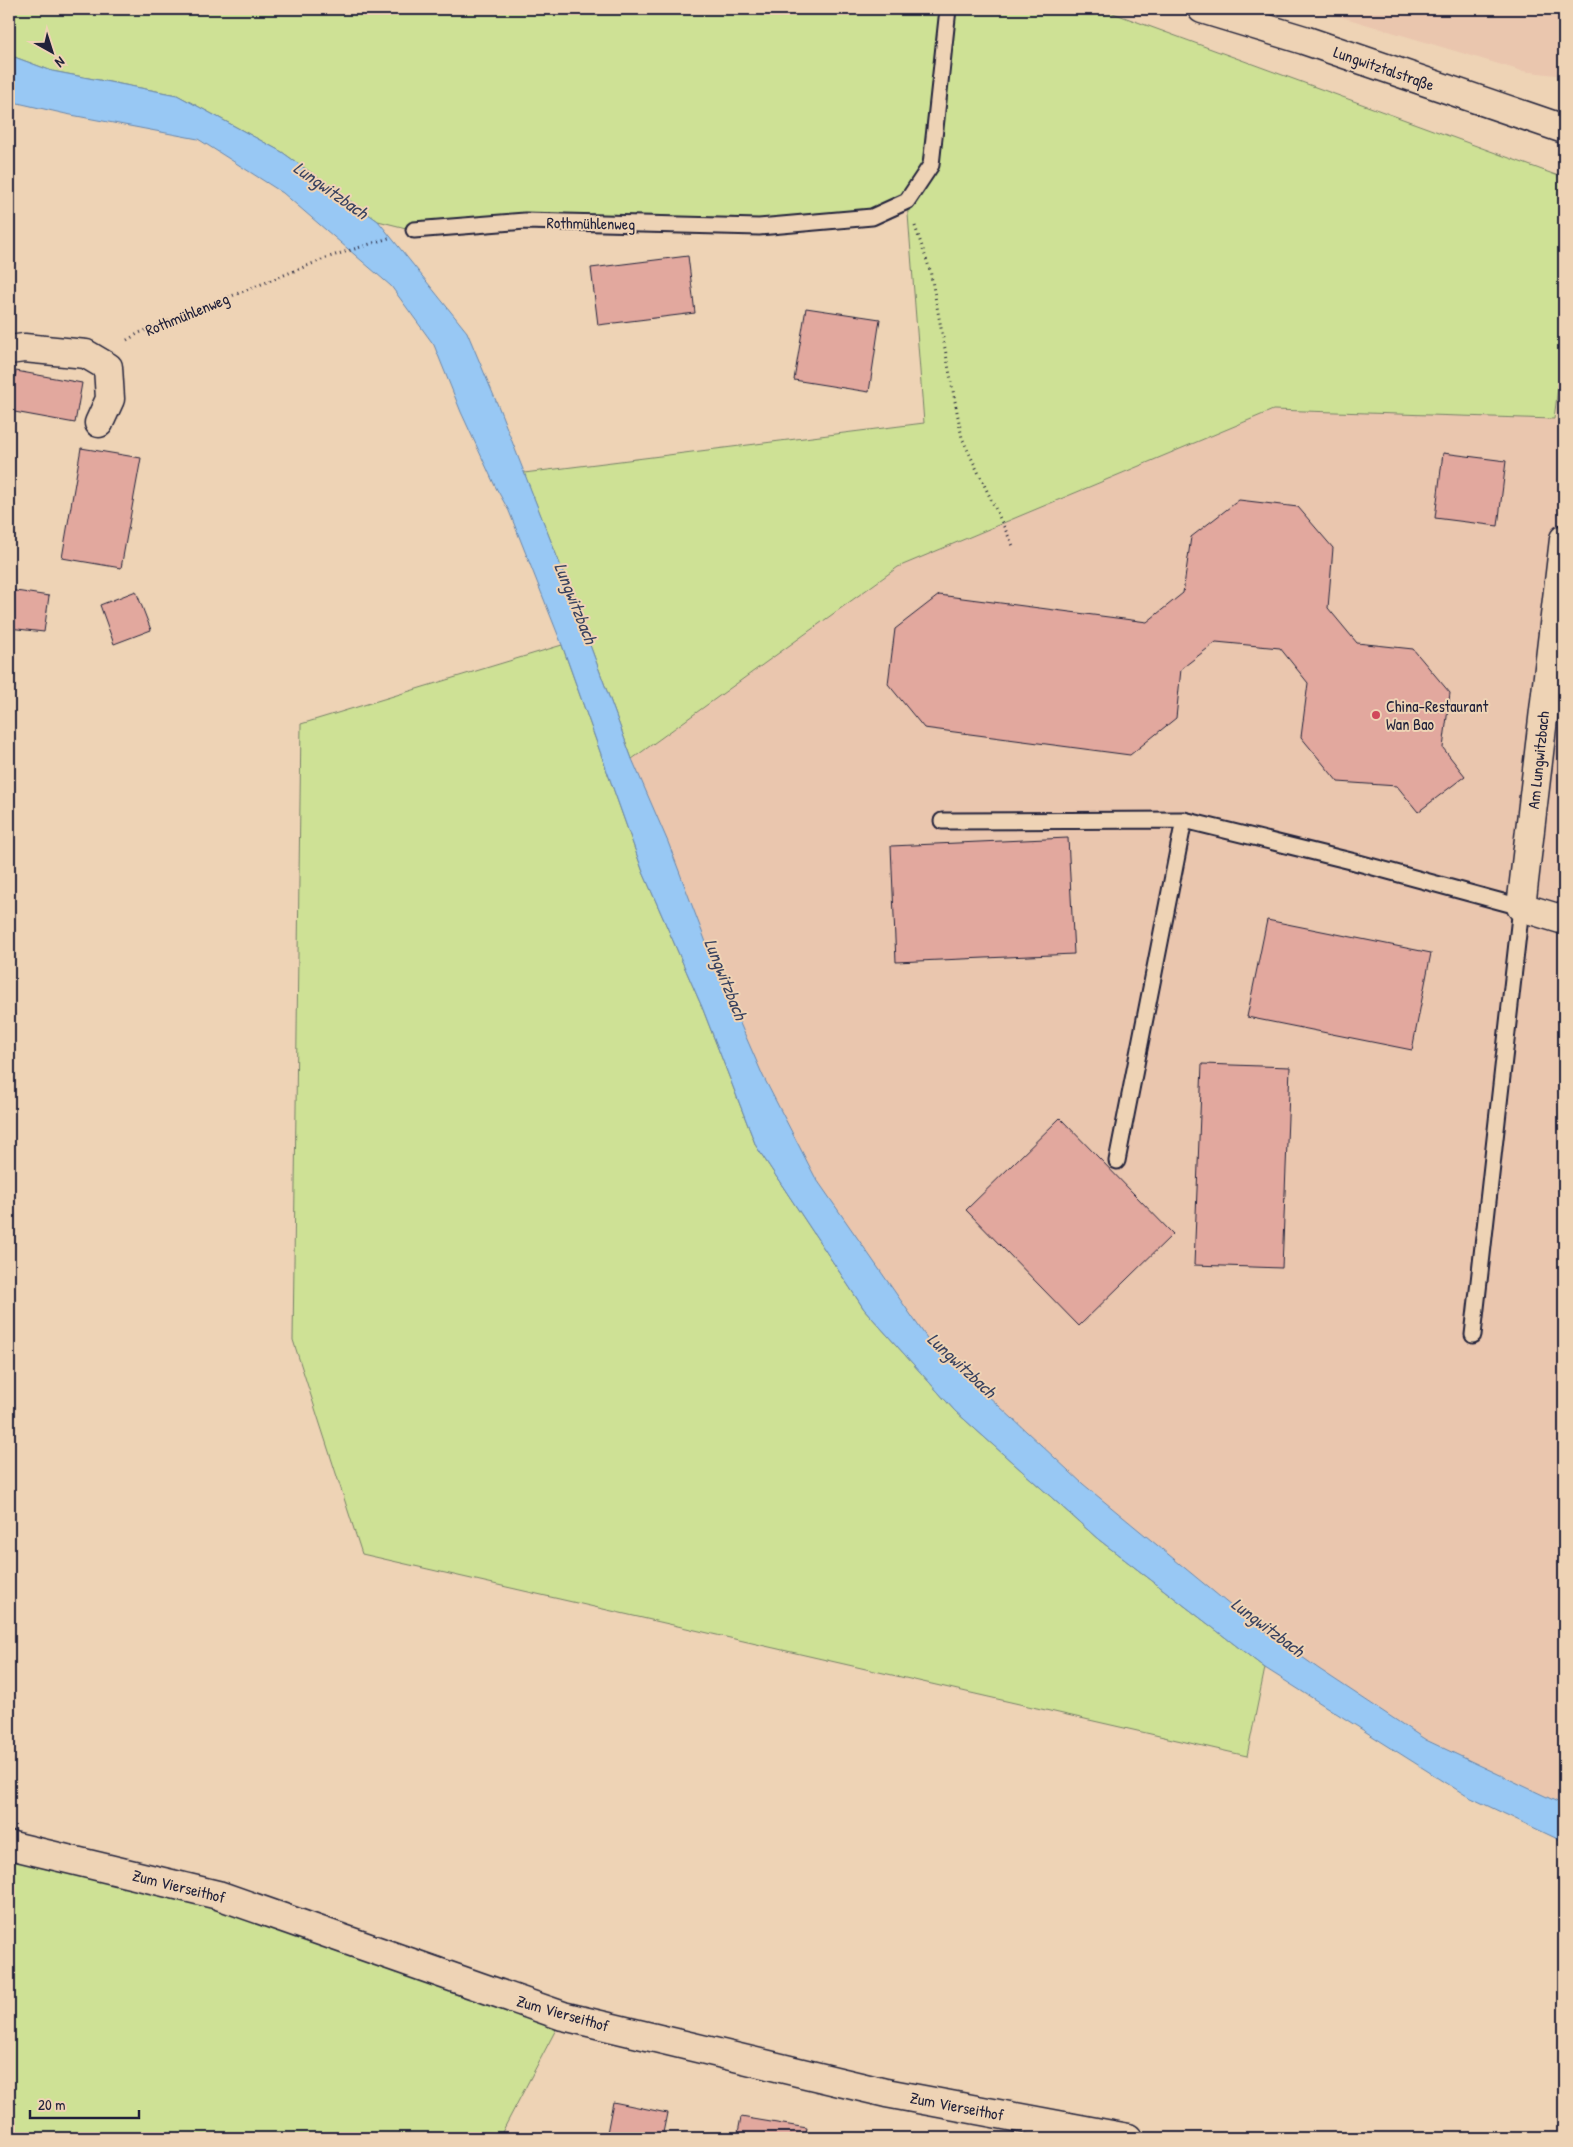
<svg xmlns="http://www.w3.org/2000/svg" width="1573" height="2147" viewBox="0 0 1573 2147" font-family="'Patrick Hand',sans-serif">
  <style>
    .built { fill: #eac6ae }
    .green { fill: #cee195; stroke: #788268 }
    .water { fill: #98c8f4; stroke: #6986aa }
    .building { fill: #e2a89e; stroke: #22223b }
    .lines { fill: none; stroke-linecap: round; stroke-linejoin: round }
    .lane-casing { stroke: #22223b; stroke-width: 19 }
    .street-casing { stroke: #22223b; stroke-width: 31 }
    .secondary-casing { stroke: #22223b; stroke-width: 31 }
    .path { stroke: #22223b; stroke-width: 3; stroke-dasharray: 1 4; stroke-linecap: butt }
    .lane { stroke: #eed3b5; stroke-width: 15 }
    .street { stroke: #eed3b5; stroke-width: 28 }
    .secondary { stroke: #eed3b5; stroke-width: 28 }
    .poi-dot { fill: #d1495b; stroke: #eed3b5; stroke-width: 2 }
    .labels { text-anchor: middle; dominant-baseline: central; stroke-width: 4; stroke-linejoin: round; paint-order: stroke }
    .street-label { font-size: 16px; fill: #22223b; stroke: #eed3b5 }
    .poi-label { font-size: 16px; fill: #22223b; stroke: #eed3b5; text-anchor: start }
    .water-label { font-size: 18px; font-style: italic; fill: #3a4360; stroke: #eed3b5 }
  </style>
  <rect width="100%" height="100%" fill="#eed3b5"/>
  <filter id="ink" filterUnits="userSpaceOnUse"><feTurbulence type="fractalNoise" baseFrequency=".02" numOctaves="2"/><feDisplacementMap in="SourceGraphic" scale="10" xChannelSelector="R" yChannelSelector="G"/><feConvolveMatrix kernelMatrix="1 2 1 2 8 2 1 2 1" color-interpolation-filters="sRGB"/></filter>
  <g filter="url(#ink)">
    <path class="built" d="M1315,9H1564V76L1522,71Z
      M1274,410L1554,419L1564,428V1805L1426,1740L1319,1669L1237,1611L1083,1484L929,1341L815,1177L763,1076L715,966L668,842L632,759L898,567Z"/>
    <path class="green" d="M9,9H1102L1564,178V340L1554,419L1273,410L898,567L632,759L563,572L524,473L924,423L907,201L872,217L759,227L525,221L414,230L378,221L282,152L177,95L52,71L9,55Z
      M562,645L643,872L702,1007L756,1146L864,1309L955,1411L1098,1539L1265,1668L1247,1756L362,1554L293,1340L301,724Z
      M9,1845L218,1895L563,2016L499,2138H9Z"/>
    <path class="water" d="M9,55L52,71L177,95L282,152L378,221L467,332L499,408L563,572L632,759L668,842L715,966L763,1076L815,1177L929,1341L1083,1484L1237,1611L1319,1669L1426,1740L1564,1805V1842L1467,1796L1265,1668L1098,1539L955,1411L864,1309L756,1146L702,1007L643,872L562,645L509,511L495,486L461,412L434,345L391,286L283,193L198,139L66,114L9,101Z"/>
    <path class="building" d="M688,256L695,313L598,325L591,268Z
      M806,308L880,319L869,392L794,380Z
      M16,371L82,383L75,423L9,411Z
      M81,448L141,458L121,568L62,558Z
      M1443,453L1506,461L1498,526L1435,518Z
      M1239,500L1298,507L1333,548L1328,608L1357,643L1413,649L1450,693L1443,748L1465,776L1418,812L1397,786L1338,782L1301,737L1308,683L1280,648L1216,642L1181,669L1176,718L1130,755L924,728L888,684L895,629L939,595L1147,622L1183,593L1191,537Z
      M9,590L49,596L44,632L9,628Z
      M136,591L151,630L114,644L100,605Z
      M1068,838L1074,954L896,962L891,846Z
      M1267,920L1431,953L1412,1050L1247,1017Z
      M1202,1064L1290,1067L1282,1268L1194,1265Z
      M1060,1118L1173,1234L1079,1326L966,1210Z
      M613,2102L667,2113L662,2138H606Z
      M741,2117L807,2128L805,2138H737Z"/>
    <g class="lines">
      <defs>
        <path id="lane" d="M414,230L525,221L759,227L872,217L907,201L931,165L948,9
          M942,821L1184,820L1355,862L1521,907L1473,1335
          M1117,1161L1184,820"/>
        <path id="street" d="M9,350L24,348L86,354L108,367L110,399L99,423
          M1564,539L1521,907L1564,920"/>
        <path id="secondary" d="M1202,9L1304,40L1564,129
          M9,1845L218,1895L563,2016L886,2093L1128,2138"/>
      </defs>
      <use href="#lane" class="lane-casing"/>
      <use href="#street" class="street-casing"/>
      <use href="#secondary" class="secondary-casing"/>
      <path class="path" d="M915,226L930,270L962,438L1014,548
        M127,340L139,333L329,257L389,238"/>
      <use href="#lane" class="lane"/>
      <use href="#street" class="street"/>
      <use href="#secondary" class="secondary"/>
    </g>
  </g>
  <circle class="poi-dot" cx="1376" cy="715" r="5"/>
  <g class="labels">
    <g class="street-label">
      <text transform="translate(1384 68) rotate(19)">Lungwitztalstraße</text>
      <text transform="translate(591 223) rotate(1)">Rothmühlenweg</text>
      <text transform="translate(187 314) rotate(-22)">Rothmühlenweg</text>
      <text transform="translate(1538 760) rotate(-84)">Am Lungwitzbach</text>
      <text transform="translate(179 1886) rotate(14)">Zum Vierseithof</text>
      <text transform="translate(563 2013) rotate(16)">Zum Vierseithof</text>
      <text transform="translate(957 2106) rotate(11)">Zum Vierseithof</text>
    </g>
    <g class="poi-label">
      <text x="1386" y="706">China-Restaurant<tspan x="1386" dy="18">Wan Bao</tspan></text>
    </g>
    <g class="water-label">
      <text transform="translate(331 190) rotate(35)">Lungwitzbach</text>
      <text transform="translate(576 603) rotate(68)">Lungwitzbach</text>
      <text transform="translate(726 979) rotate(68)">Lungwitzbach</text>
      <text transform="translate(962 1365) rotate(43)">Lungwitzbach</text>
      <text transform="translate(1268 1627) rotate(37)">Lungwitzbach</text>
    </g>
  </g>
  <rect width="1573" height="2147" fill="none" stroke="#eed3b5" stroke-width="30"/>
  <rect x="15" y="15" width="1543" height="2117" fill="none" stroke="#22223b" stroke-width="2" filter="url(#ink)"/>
  <g transform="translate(52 52) rotate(141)" stroke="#eed3b5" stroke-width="4" paint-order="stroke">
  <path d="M0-4L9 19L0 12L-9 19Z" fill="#22223b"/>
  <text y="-8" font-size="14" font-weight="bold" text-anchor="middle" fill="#22223b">N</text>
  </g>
  <path d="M30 2110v8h109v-8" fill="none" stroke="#22223b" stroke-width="2.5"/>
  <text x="38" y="2110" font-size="15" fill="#22223b" stroke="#eed3b5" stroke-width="4" paint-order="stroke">20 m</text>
</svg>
